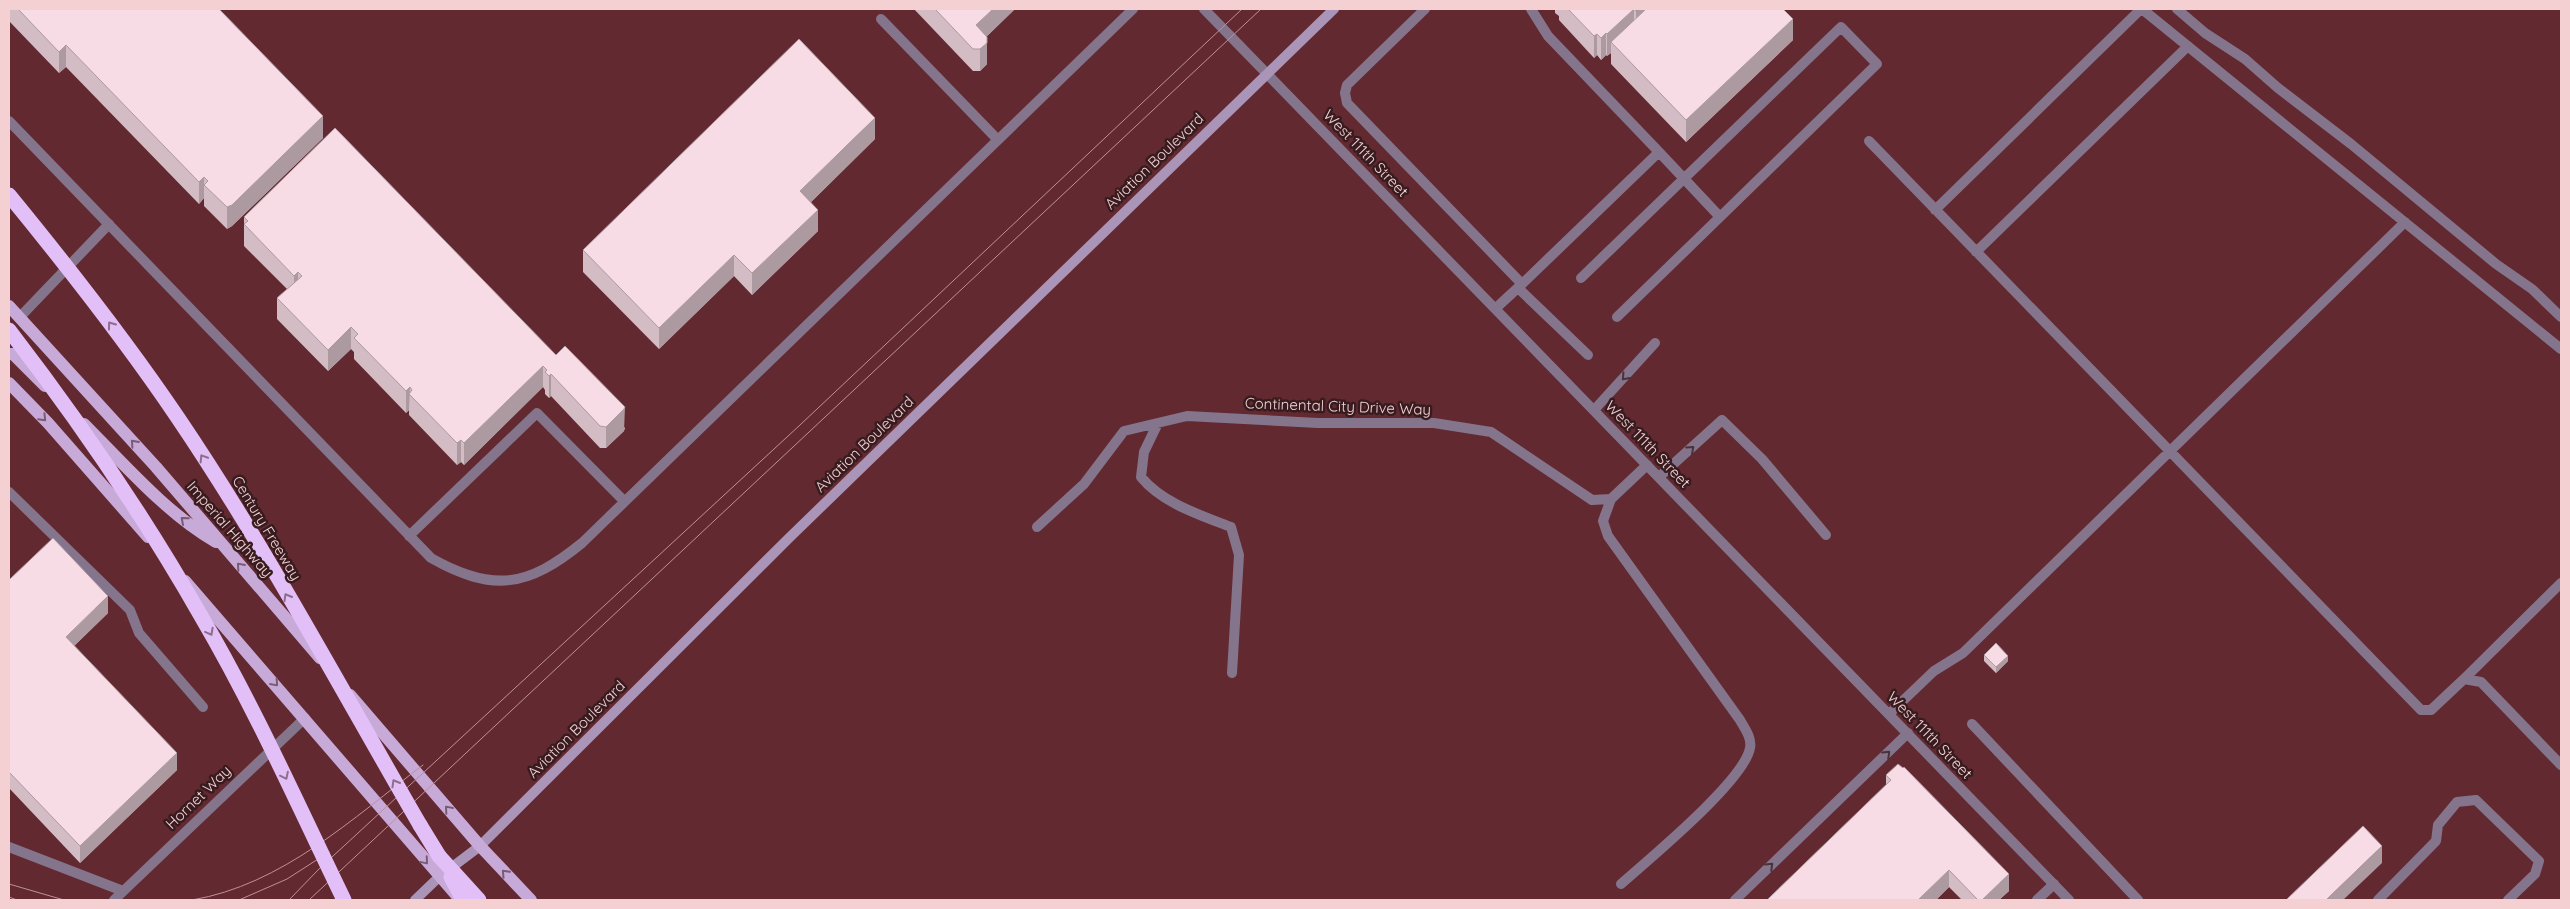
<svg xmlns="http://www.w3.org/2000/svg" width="2570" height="909" viewBox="0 0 2570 909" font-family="Quicksand,sans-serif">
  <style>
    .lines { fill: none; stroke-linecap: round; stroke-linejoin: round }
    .service { stroke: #84758c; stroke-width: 10 }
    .minor { stroke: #84758c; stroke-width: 10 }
    .secondary { stroke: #aa94b8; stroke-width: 10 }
    .primary { stroke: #c8aad9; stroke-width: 12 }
    .motorway { stroke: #e3bff7; stroke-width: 15 }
    .tram { stroke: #be9196; stroke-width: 1 }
    .motorway-bridge { stroke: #e3bff7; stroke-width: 15 }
    .wall { fill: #d4bcc5 }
    .shaded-wall { fill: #ad99a0 }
    .building { fill: #f7dbe5; stroke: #ad99a0 }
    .oneway { stroke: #8d6e8b }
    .oneway2 { stroke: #4a323a }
    .oneway3 { stroke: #785c73 }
    .labels { text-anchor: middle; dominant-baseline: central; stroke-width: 5; stroke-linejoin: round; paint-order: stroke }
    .street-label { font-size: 15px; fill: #f5d0d3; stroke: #371c1f }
  </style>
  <rect width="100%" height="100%" fill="#632931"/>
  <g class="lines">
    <path class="service" d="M1425,9L1347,85L1345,93L1347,103L1522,284L1659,152L1548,36L1531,9
      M2142,9L2561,349
      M2177,9L2205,33L2245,59L2278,88L2351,144L2496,264L2532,289L2561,317
      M881,19L998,140
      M9,121L431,558C493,593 528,587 582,543L1133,9
      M1869,141L2421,710H2431L2464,679L2481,682L2561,765
      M1935,210L2141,9
      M1976,252L2188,46
      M1581,278L1841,27L1877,64L1720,217
      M1518,288L1588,355
      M1496,308L1522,284
      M1617,317L1720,217L1659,152
      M1595,409L1655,343
      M1158,423L1144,452L1141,477C1162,503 1200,515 1231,527L1239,555L1232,673
      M1659,477L1722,420L1762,459L1826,535
      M9,492L130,610L139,633L203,707
      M1611,499L1603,521L1608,536L1740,720C1745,729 1752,738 1750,748C1744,781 1649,859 1621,884
      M1037,527L1084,484L1124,431L1187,416L1318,423H1434L1491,432L1592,500L1611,499L1647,465
      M409,536L537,413L624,501
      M2464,679L2561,583
      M1889,714L1934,671L1963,653L2405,222
      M1972,724L2138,900
      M9,847L123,891
      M1735,900L1908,733
      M2037,900L2054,884
      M2378,900L2436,841L2438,825L2457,802L2476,800L2539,861L2535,874L2508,900"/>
    <path class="minor" d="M1204,9L2069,900
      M19,318L109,224
      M114,900L305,718"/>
    <path class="secondary" d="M415,900L439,877L480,846L789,538L1334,9"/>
    <path class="primary" d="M9,306L156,467L320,658
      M9,354H13L45,386
      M9,383L48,423L148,537
      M84,424C124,464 167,514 216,542
      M185,581L458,897
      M350,695L480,846L531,900"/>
    <path class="motorway" d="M420,825L439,856"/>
    <path class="tram" d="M9,884L64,900
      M9,897L17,900
      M192,900C282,885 353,818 423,765
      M239,900L287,879L329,852
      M289,900L319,869L800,425L1242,9
      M309,900L1261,9"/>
    <path class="motorway-bridge" d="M9,195C68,267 126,341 178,418C266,548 341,689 420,825
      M9,330C79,421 144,516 201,616C255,708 298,805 344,900
      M439,856L479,900
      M451,877L463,900"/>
  </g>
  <path class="wall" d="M9,9H219L323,138L232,226L227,229L204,206V198L199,204L66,67L59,73L9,21Z
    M914,9H1015L987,36V64L980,71H973Z
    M1555,9H1783L1793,40L1686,142L1611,64V53L1607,56L1606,55L1601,60L1597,55L1594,58L1559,20V16L1555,13Z
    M335,128L625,428L624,431L606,448H600L551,396L549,398L545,394V390L543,387L464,465L461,462L457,465L409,415V410L406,413L354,359V352L351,349L328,371L277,319V298L287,289L244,246V217Z
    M875,139L811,202L818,231L752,295L734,276L659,349L583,272V250Z
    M9,577L10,579L108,613L74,646L177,770L80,863L9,788Z
    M1984,655L2008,661L1996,673L1984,661Z
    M1886,775L2009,891L1999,900H1962L1949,887L1936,900H1767L1886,785Z"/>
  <path class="shaded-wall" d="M993,9H1015L976,47V25Z
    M1634,9V31L1611,42V53L1607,56V34Z
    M1638,9H1659L1636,32V11Z
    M1793,19V40L1686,142V120Z
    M1606,33V55L1601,60V38Z
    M1597,34V55L1594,58V36Z
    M987,37V64L980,71V49Z
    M66,45V67L59,73V52Z
    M323,116V138L232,226L227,229V207Z
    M875,118V139L800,213V191Z
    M204,177V198L199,204V182Z
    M818,210V231L752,295V273Z
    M734,255V276L659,349V328Z
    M298,272V294L294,297V276Z
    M351,327V349L328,371V350Z
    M543,366V387L464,465V443Z
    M551,374V396L549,398V376Z
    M410,387L409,410L406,413V391Z
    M625,407L624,431L606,448V427Z
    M461,440V462L457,465V443Z
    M108,596V613L66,654V637Z
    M2008,656V661L1996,673V667Z
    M177,753V770L80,863V846Z
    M2382,846V863L2343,900H2326Z
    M1949,870V887L1936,900H1918Z
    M2009,874V891L1999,900H1982Z"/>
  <path class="building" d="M18,9H219L323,116L232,205L227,207L204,185L208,181L204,177L199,182L66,45L59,52Z
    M935,9H993L976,25L987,37V43L980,49H973Z
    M1568,9H1638L1636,11L1634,9L1607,34L1606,33L1601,38L1597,34L1594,36Z
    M1646,9H1783L1793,19L1686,120L1611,42Z
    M799,39L875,118L800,191L818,210L752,273L734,255L659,328L583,250Z
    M335,128L556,355L565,346L625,407L624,409L606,427L600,426L551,374L549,376L545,372L547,370L543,366L464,443L461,440L457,443L409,394L412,390L410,387L406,391L354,338L358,334L351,327L328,350L277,298L302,276L298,272L294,276L244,224L248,221L244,217Z
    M53,538L108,596L66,637L177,753L80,846L9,772V577L10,579Z
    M1996,643L2008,656L1996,667L1984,655Z
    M1898,764L1903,768L1904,767L2009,874L1982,900H1978L1949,870L1918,900H1767L1891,780L1886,775Z
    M2363,826L2382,846L2326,900H2286Z"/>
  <defs><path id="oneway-chevron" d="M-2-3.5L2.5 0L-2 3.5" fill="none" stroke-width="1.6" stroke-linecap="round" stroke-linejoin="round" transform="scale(1.25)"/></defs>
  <g class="oneway">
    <use href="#oneway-chevron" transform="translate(111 325) rotate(-126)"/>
    <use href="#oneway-chevron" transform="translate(203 458) rotate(-122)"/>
    <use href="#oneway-chevron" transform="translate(287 597) rotate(-120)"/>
    <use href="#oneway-chevron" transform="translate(210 632) rotate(61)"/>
    <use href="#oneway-chevron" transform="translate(285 776) rotate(64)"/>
    <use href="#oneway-chevron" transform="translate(395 783) rotate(-120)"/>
  </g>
  <g class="oneway2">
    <use href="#oneway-chevron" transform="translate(1625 377) rotate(132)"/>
    <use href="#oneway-chevron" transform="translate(1691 449) rotate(-42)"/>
    <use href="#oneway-chevron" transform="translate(1887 754) rotate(-44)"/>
    <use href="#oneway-chevron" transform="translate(1770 866) rotate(-44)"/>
  </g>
  <g class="oneway3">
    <use href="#oneway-chevron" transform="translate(43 418) rotate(46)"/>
    <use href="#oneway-chevron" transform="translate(134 443) rotate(-132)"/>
    <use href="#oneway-chevron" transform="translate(184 520) rotate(-139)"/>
    <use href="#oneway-chevron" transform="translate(240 566) rotate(-131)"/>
    <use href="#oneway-chevron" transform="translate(275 683) rotate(49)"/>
    <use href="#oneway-chevron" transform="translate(448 809) rotate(-131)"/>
    <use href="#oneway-chevron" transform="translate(425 861) rotate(50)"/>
    <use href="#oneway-chevron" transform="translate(505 873) rotate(-133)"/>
  </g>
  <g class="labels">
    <g class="street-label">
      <text transform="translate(1366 153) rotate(46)">West 111th Street</text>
      <text transform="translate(1154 161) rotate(-44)">Aviation Boulevard</text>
      <text transform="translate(1338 406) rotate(2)">Continental City Drive Way</text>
      <text transform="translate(864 444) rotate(-44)">Aviation Boulevard</text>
      <text transform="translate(1648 444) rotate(46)">West 111th Street</text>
      <text transform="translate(267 528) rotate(59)">Century Freeway</text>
      <text transform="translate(230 529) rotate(49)">Imperial Highway</text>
      <text transform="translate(576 729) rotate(-45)">Aviation Boulevard</text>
      <text transform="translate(1930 735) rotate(46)">West 111th Street</text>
      <text transform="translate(198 797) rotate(-44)">Hornet Way</text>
    </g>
  </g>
  <rect width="2570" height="909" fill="none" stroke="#f5d0d3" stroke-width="20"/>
</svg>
